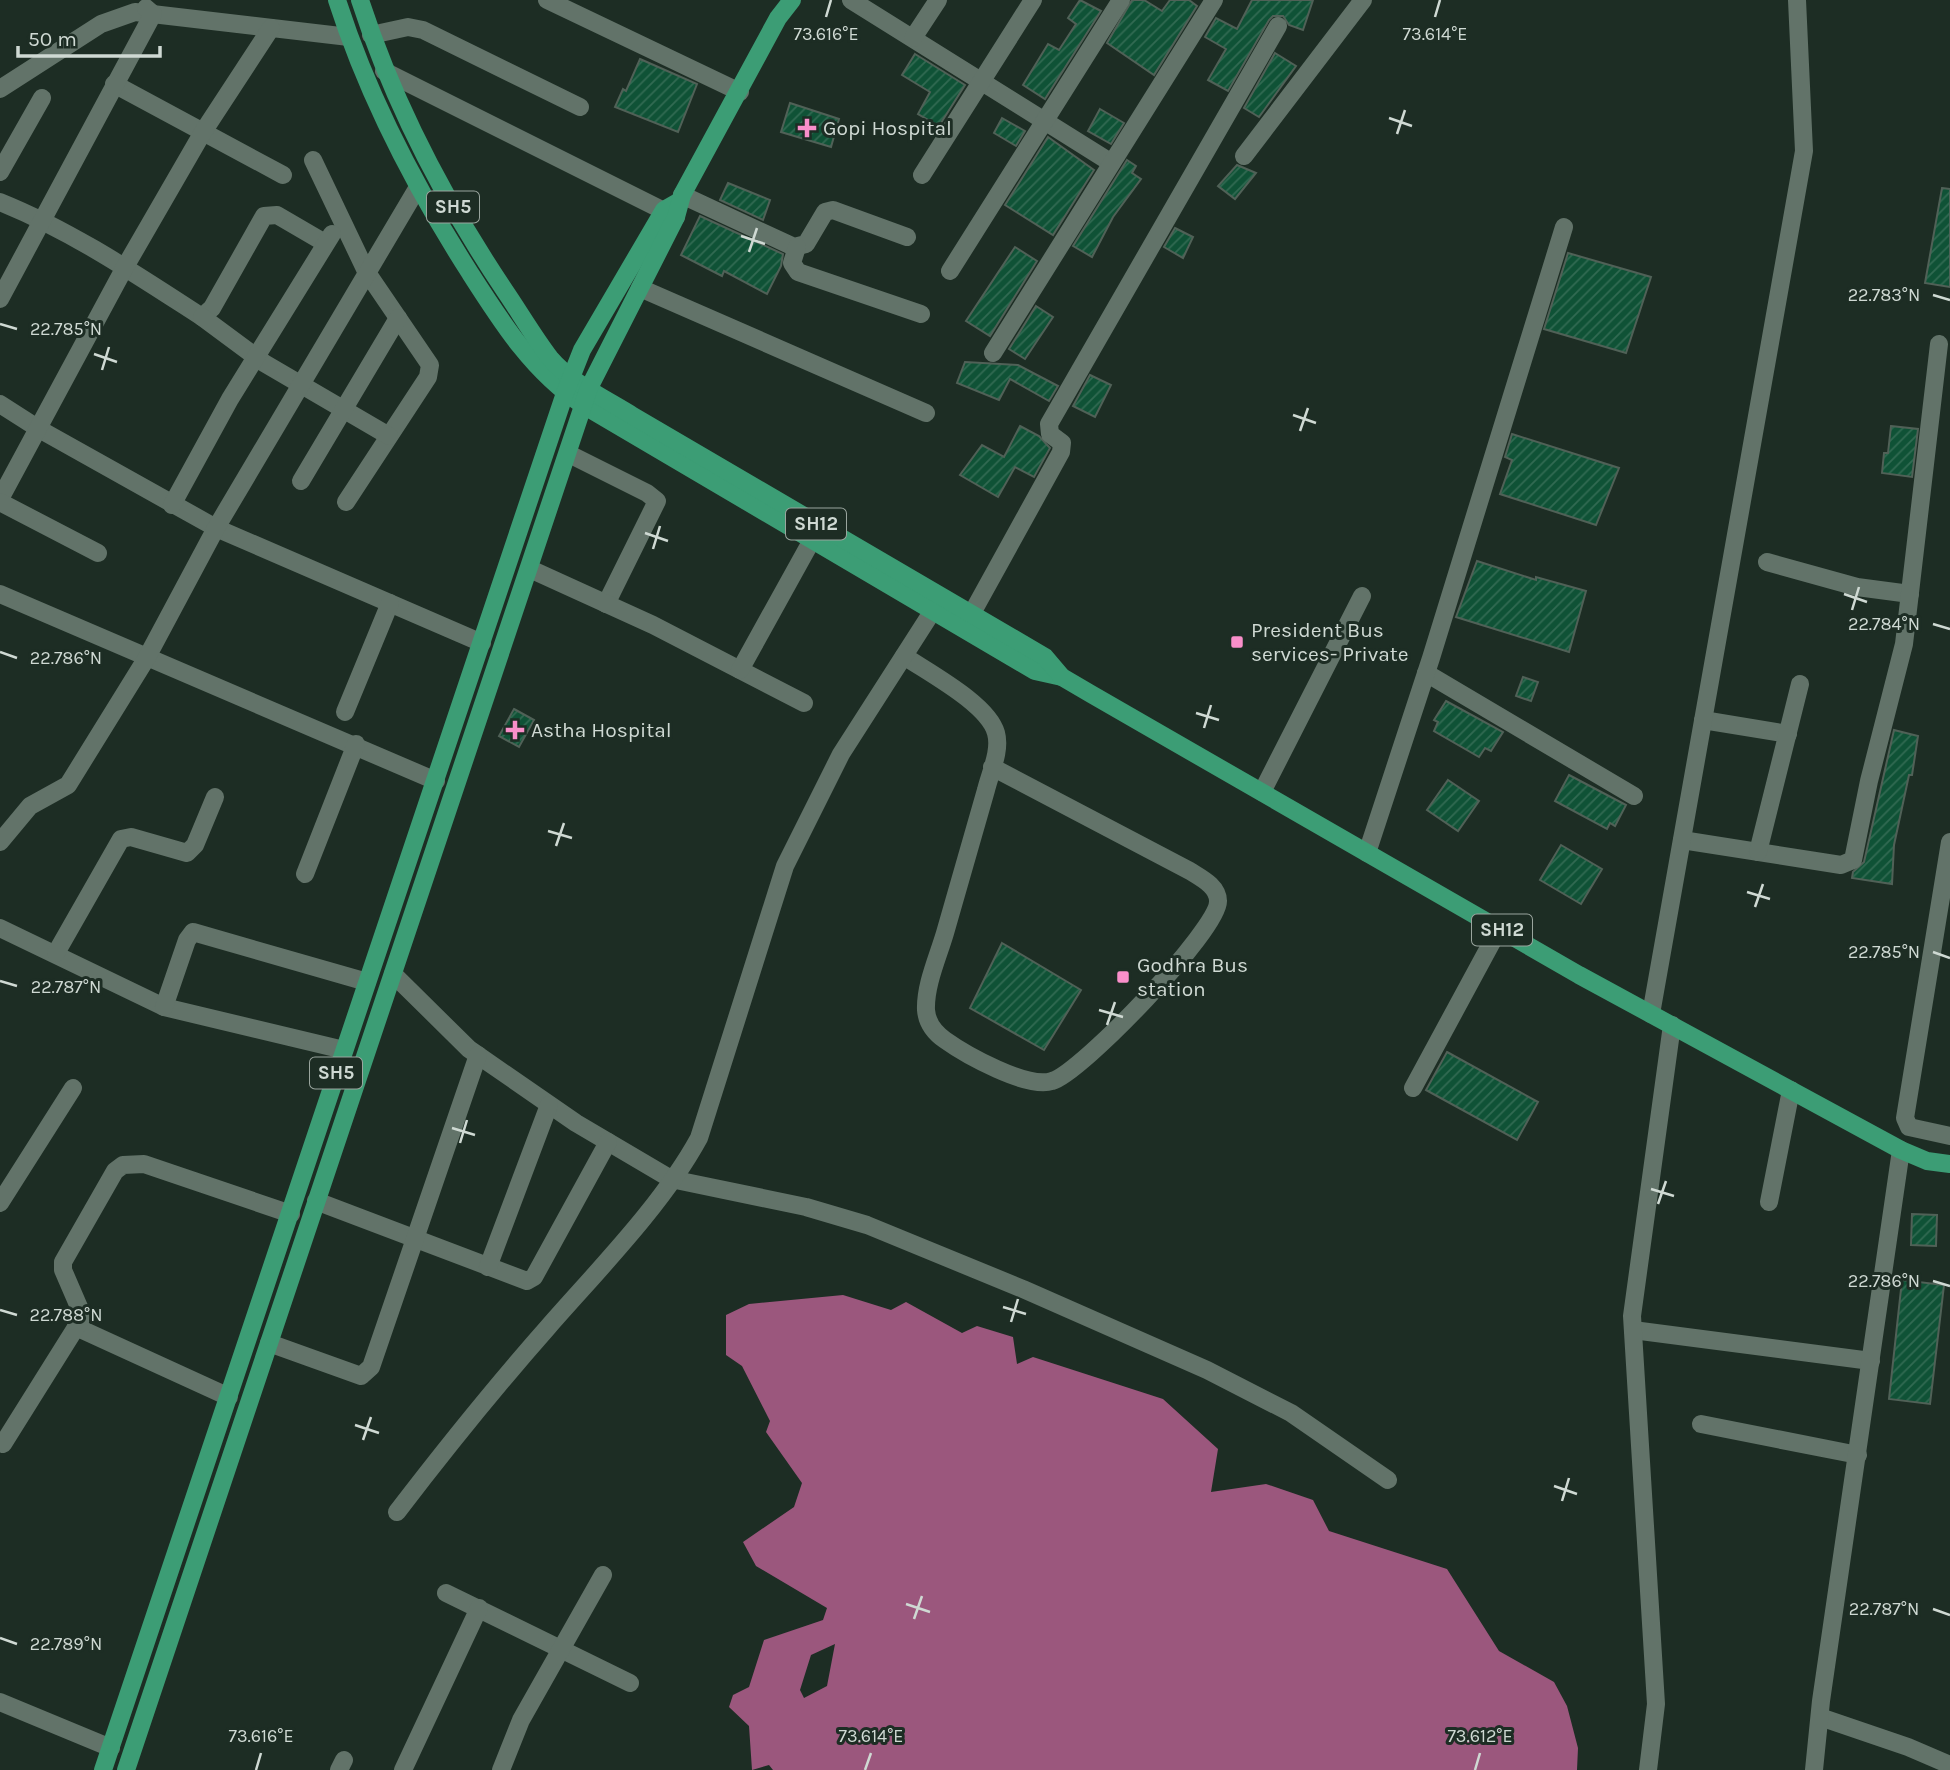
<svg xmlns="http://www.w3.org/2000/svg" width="1950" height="1770" viewBox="0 0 1950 1770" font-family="Karla,sans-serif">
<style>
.water{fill:#9b577d;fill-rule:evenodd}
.building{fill:url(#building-hatch);stroke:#506157;stroke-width:2}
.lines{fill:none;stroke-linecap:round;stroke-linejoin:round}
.minor{stroke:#627369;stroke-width:18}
.major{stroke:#3c9d75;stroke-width:18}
.ticks{fill:none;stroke:#cfd9d3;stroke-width:2.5}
.poi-dot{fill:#f98fca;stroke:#1d2d24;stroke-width:2.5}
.labels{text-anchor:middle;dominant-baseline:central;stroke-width:6;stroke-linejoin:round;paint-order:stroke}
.shield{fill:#1d2d24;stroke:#9aa59e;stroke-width:2}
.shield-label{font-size:19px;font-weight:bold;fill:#cfd9d3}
.poi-label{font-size:21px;fill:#cfd9d3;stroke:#1d2d24;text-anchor:start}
.ticks-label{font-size:18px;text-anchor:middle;fill:#cfd9d3;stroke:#1d2d24;stroke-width:6;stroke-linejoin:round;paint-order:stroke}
</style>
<defs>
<pattern id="building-hatch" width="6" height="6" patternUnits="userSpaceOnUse" patternTransform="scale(1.75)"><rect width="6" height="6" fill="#0f5236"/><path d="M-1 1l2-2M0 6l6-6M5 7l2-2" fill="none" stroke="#316a52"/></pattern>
</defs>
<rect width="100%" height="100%" fill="#1d2d24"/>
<path class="water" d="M843 1295 891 1310 906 1302 962 1333 977 1326 1013 1337 1017 1364 1033 1357 1163 1399 1218 1449 1211 1492 1266 1484 1313 1500 1329 1531 1447 1569 1499 1651 1554 1682 1567 1706 1578 1748 1577 1770H773L769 1765 752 1770 749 1726 729 1707 733 1695 749 1687 764 1640 823 1620 827 1608 756 1566 743 1542 794 1507 802 1483 766 1432 770 1421 742 1366 726 1355V1315L749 1304ZM835 1644 827 1686 804 1698 800 1690 811 1655Z"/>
<g class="building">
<polygon points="1080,0 1101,11 1045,99 1023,85 1048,44 1059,50 1076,24 1068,18"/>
<polygon points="1132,0 1144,0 1162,11 1170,0 1189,0 1197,6 1154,75 1107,43"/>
<polygon points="1252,0 1313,0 1303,30 1289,25 1283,16 1273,16 1269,20 1228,91 1208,80 1226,49 1205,37 1216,18 1237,29"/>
<polygon points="1275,53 1296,66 1259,117 1244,108"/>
<polygon points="915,54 965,85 939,126 918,114 930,92 902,75"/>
<polygon points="640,59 697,84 678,132 615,107 623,89 626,91"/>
<polygon points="790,103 839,119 831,147 781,132"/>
<polygon points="1100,109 1124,123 1111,144 1088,131"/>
<polygon points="1002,118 1025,131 1016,146 994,133"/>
<polygon points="1048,137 1094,170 1053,235 1005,205"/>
<polygon points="1127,160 1136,166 1132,173 1141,179 1113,217 1092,257 1073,246"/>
<polygon points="1237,165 1256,173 1235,199 1218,186"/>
<polygon points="728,183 770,200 763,220 720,200"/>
<polygon points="1942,188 1950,189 1950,287 1925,283"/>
<polygon points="700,216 783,254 781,266 767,294 724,271 722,276 681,255"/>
<polygon points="1175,228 1193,237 1183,258 1164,247"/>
<polygon points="1015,247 1037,261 990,336 966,321"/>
<polygon points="1568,253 1651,277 1626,353 1544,329"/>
<polygon points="1036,306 1053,317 1025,359 1009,349"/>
<polygon points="965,362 1018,365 1058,386 1049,401 1010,379 999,400 957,383"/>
<polygon points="1090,375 1111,385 1095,417 1073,406"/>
<polygon points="1020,426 1039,436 1050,448 1034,477 1015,467 998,497 960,475 982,445 1004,457"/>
<polygon points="1891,426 1918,429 1912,477 1882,473 1884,453 1888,453"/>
<polygon points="1512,434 1619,468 1596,525 1500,494 1512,460 1505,457"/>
<polygon points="1477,561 1536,580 1536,577 1586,591 1569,652 1456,617"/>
<polygon points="1523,677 1538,682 1531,701 1516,696"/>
<polygon points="1446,701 1503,732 1491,751 1485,748 1479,757 1434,731 1438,722 1434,720"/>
<polygon points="514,709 534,720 519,747 499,736"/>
<polygon points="1894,730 1918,736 1912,775 1909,775 1894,845 1892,884 1852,878 1853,872 1864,862"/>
<polygon points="1569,775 1626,805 1615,826 1610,823 1607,829 1555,801"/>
<polygon points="1448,780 1479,801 1458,831 1427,810"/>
<polygon points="1561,845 1602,869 1581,904 1540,880"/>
<polygon points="1002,943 1081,990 1044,1050 970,1008"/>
<polygon points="1447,1052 1538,1102 1517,1140 1426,1090"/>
<polygon points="1912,1214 1937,1215 1936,1246 1911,1245"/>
<polygon points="1902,1280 1944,1285 1930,1404 1889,1399"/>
</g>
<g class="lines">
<g class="minor">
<polyline points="547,0 740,92"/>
<polyline points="851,0 1110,162"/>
<polyline points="371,35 408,27 423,30 580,107"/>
<polyline points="913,38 938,0"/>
<polyline points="384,71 676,217"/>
<polyline points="114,84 283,175"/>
<polyline points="0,89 101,24 135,12 349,37"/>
<polyline points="1244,156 1363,0"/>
<polyline points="313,160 366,271 430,365 428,377 346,502"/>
<polyline points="0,172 42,98"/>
<polyline points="922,175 1033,0"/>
<polyline points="682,195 794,247 806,244 825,212 833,210 907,237"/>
<path d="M0 202C72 231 137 275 202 317L212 308 264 216 277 215 325 243"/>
<polyline points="797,247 792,263 798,272 921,314"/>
<polyline points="950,271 1121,0"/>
<polyline points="640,288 926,413"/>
<polyline points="0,299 153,14 146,8"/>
<polyline points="202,317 264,363 389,436"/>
<polyline points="993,353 1214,0"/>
<polyline points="0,404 39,429 216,528 482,643"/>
<polyline points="569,454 647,493 657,501 606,604"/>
<polyline points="301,481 398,318"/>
<polyline points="0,499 125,267 203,132 271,28"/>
<polyline points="0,502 98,553"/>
<polyline points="172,505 230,399 332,234"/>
<polyline points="1767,562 1857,587 1910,594"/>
<polyline points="530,569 653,625 804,703"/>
<polyline points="0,594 436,781"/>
<polyline points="971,615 1061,452 1062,443 1050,434 1049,424 1278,26"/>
<path d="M904 656C929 673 988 704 996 733 1001 751 990 773 986 790 972 838 959 885 945 933 938 957 925 985 926 1010 927 1023 935 1033 945 1040 966 1055 1027 1089 1052 1081 1081 1073 1219 929 1218 901 1218 886 1201 878 1190 871L992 767"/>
<polyline points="740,670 812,540"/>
<polyline points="1426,673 1634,796"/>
<polyline points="345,712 390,603"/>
<polyline points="1703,720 1788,734"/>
<polyline points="1262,792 1362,596"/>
<polyline points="1682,840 1841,865 1853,860 1869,781 1904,644 1939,344"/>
<polyline points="0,842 30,806 68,785 146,659 216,528 418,187"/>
<polyline points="1950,842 1905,1118 1909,1127 1950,1136"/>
<polyline points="1758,852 1800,684"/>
<polyline points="1367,853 1431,658 1564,227"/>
<polyline points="305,874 356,744"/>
<polyline points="0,928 164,1007 344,1050"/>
<polyline points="56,953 121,839 131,837 187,853 195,845 215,797"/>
<polyline points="393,974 469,1049 576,1123 671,1179 806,1207 867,1225 1023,1289 1207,1370 1291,1413 1388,1480"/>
<polyline points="164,1007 187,940 193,932 367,982"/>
<polyline points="1651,1014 1804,151 1797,0"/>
<polyline points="1413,1088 1499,929"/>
<polyline points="316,1201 527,1281 534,1277 608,1142"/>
<polyline points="1769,1202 1791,1090"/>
<polyline points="0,1203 73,1088"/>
<polyline points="488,1267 549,1105"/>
<polyline points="76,1327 229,1397"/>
<polyline points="1633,1330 1871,1361"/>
<polyline points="269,1343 361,1376 371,1367 478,1055"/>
<polyline points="1701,1424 1858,1455"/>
<polyline points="3,1444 80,1321 82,1314 63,1270 63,1262 115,1171 123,1165 144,1164 291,1214"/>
<path d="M397 1512C446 1448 496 1386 549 1326 599 1269 663 1204 699 1138L785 866 841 754 932 612"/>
<polyline points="446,1593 630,1683"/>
<polyline points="0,1702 111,1748"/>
<polyline points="1820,1717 1908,1747 1950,1765"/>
<polyline points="339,1770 344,1760"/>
<polyline points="403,1770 479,1608"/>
<polyline points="501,1770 521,1720 603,1575"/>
<polyline points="1648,1770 1656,1704 1632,1316 1672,1025"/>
<polyline points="1814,1770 1821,1701 1901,1150"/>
</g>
<g class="major">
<path d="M337 0C368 97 415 187 470 273 502 323 533 372 583 405L1035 671 1062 677"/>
<path d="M360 0C394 105 444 200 505 291 520 313 534 337 550 358 571 383 606 399 633 416L1045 657 1062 677 1091 694 1579 975 1901 1150 1927 1161 1950 1164"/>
<polyline points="103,1770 565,393 582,350 664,210 678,202"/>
<polyline points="126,1770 589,388 676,217 682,195 778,18 792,0"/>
</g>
</g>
<path class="ticks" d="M826 17 831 0M1435 17 1440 0M1389 118 1412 126M1397 134 1405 110M741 236 765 244M749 252 757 228M1933 295 1950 300M0 324 17 329M94 354 117 362M102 370 109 347M1293 415 1316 423M1300 431 1308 408M645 533 668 541M653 549 660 526M1844 594 1867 602M1852 610 1859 587M1933 624 1950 629M0 652 17 658M1196 713 1219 720M1204 728 1211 705M548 831 572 838M556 846 564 823M1747 892 1770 899M1755 907 1763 884M1933 952 1950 958M0 981 17 986M1099 1010 1123 1017M1107 1025 1115 1002M452 1128 475 1135M460 1143 467 1120M1651 1189 1674 1196M1658 1204 1666 1181M1933 1281 1950 1286M1003 1307 1026 1314M0 1310 17 1315M1011 1322 1018 1299M355 1425 379 1433M363 1440 371 1417M1554 1486 1577 1494M1562 1501 1569 1478M906 1604 930 1612M1933 1609 1950 1615M914 1619 922 1596M0 1638 17 1644M256 1770 261 1753M865 1770 871 1753M1475 1770 1480 1753"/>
<g class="poi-dot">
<path d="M803.5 117.5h7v7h7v7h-7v7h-7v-7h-7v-7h7z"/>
<rect x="1230" y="635" width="14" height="14" rx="3.5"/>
<path d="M511.5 719.5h7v7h7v7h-7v7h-7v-7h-7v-7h7z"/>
<rect x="1116" y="970" width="14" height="14" rx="3.5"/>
</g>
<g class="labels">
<g class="shield">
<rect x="427" y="191.5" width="52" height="31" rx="5"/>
<rect x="786" y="508.5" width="60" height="31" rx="5"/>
<rect x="1472" y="914.5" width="60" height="31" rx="5"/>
<rect x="310" y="1057.5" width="52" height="31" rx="5"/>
</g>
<g class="shield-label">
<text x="453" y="207">SH5</text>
<text x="816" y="524">SH12</text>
<text x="1502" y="930">SH12</text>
<text x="336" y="1073">SH5</text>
</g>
<g class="poi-label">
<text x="823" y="128">Gopi Hospital</text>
<text x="1251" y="630">President Bus<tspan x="1251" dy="24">services- Private</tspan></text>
<text x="531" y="730">Astha Hospital</text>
<text x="1137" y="965">Godhra Bus<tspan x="1137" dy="24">station</tspan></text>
</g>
</g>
<g class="ticks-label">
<text x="826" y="40">73.616°E</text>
<text x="1435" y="40">73.614°E</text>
<text x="1884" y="301">22.783°N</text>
<text x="66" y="335">22.785°N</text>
<text x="1884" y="630">22.784°N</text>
<text x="66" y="664">22.786°N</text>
<text x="1884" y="958">22.785°N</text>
<text x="66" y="993">22.787°N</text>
<text x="1884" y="1287">22.786°N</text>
<text x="66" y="1321">22.788°N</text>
<text x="1884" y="1615">22.787°N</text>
<text x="66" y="1650">22.789°N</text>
<text x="871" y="1742">73.614°E</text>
<text x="261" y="1742">73.616°E</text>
<text x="1480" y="1742">73.612°E</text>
</g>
<path d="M18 46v10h142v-10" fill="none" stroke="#cfd9d3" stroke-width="3.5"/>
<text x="28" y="46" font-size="21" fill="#cfd9d3" stroke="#1d2d24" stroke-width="5" paint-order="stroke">50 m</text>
</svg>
